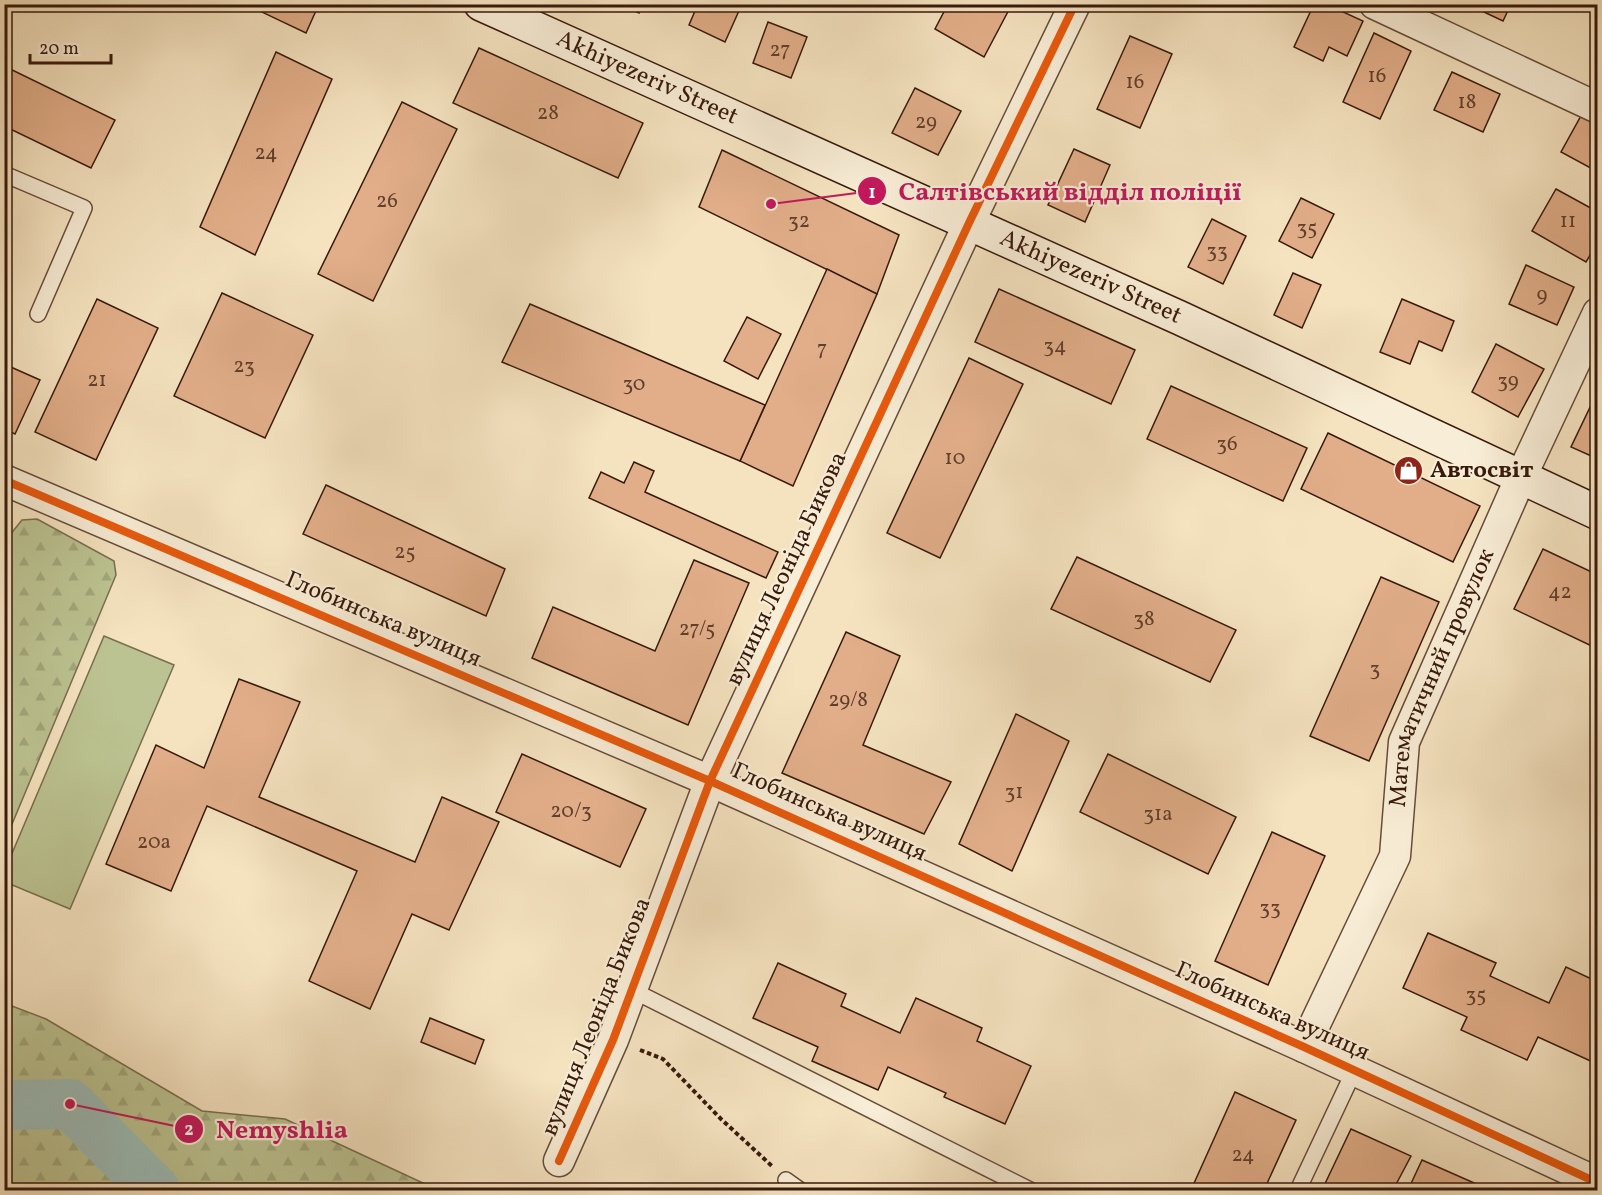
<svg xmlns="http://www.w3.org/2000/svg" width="1602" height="1195" viewBox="0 0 1602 1195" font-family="Vollkorn,serif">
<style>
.forest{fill:url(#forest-firs);stroke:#7a6e4f;stroke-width:1.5}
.pitch{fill:#bcc392;stroke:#7a6e4f;stroke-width:1.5}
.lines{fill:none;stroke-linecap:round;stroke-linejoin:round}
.river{stroke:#9dbdb8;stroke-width:50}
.building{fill:#e1ae89;stroke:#381a0c;stroke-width:1.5}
.service-casing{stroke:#674c39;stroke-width:18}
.minor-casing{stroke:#674c39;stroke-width:33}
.secondary-casing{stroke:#381a0c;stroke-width:36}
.path{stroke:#381a0c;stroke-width:4;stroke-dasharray:4.5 3;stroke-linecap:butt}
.service{stroke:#f8edd6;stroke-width:15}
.minor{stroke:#f8edd6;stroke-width:30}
.secondary{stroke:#f8edd6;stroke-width:33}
.cycleway-casing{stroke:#f8edd6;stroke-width:11}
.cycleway{stroke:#e8590c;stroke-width:8}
.labels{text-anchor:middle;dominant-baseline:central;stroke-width:4.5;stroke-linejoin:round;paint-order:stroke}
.number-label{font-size:21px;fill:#623f2b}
.street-label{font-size:24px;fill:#381a0c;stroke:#f8edd6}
.poi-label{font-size:24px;font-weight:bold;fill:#381a0c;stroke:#f8edd6;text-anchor:start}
.leader{fill:none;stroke:#c2185b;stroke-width:2}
.callout-dot{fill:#c2185b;stroke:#f8edd6;stroke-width:2}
.mark-label{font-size:18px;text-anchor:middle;font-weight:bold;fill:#fff}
.callout-label{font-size:26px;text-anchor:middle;font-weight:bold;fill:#c2185b;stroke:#f8edd6;stroke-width:4.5;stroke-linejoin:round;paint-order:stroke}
</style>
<defs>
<pattern id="forest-firs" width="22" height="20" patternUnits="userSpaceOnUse" patternTransform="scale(1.5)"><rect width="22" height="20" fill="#bcc392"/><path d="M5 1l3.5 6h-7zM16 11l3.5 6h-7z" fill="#a2a77d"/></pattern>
</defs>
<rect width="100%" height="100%" fill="#f5e3c0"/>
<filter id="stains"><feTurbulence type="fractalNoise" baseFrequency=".00333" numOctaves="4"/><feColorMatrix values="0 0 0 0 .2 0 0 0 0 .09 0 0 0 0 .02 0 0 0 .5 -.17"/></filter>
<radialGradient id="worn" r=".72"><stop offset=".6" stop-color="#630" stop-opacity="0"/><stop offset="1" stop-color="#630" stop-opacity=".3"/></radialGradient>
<g class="forest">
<polygon points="37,519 114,561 116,575 5,841 5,541 22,520"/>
<polygon points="4,1003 46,1019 202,1111 285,1119 438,1190 5,1190"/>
</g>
<polygon class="pitch" points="104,636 174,665 70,909 5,882 5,870"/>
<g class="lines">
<polyline class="river" points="4,1105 70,1104 155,1190"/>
</g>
<g class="building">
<polygon points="245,4 319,4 306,33"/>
<polygon points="620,4 643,4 639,13"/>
<polygon points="698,4 742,4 725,42 689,25"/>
<polygon points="948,4 1012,4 984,57 935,29"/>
<polygon points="1314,4 1326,4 1363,21 1347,56 1329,47 1323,61 1294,47"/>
<polygon points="1467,4 1511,4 1503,21"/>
<polygon points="768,22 807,37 791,78 753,63"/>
<polygon points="1374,33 1411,51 1380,119 1343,102"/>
<polygon points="1130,36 1172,54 1140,128 1097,109"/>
<polygon points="479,48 643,123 618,178 453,103"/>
<polygon points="276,52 332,79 255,255 200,227"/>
<polygon points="4,66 115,120 91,168 4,126"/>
<polygon points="1452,72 1500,94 1483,132 1434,110"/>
<polygon points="915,88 961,111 938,155 892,133"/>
<polygon points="402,102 457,129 373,301 318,274"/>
<polygon points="1582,114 1598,122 1598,172 1561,152"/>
<polygon points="1074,149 1110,165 1085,222 1048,205"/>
<polygon points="722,150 899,235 877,294 699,207"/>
<polygon points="1556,189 1598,212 1598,242 1586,262 1532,231"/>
<polygon points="1301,198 1334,214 1312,258 1279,241"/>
<polygon points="1212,219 1246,236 1223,284 1188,267"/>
<polygon points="1526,265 1574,287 1557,325 1509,304"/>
<polygon points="827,269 877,294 793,486 740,461"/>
<polygon points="1293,273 1321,285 1302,328 1274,315"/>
<polygon points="999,289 1135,350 1111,404 975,342"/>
<polygon points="222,293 313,335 265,438 174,396"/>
<polygon points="97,299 158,328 96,460 35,432"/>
<polygon points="1402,299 1454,321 1442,351 1419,341 1410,364 1380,352"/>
<polygon points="530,304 765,405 740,461 502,362"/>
<polygon points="747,317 781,334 758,379 724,361"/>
<polygon points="1496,344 1544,369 1518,417 1472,392"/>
<polygon points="969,358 1023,384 940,558 887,533"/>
<polygon points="4,364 40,380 15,434 4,429"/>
<polygon points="1171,386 1307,448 1283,501 1147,439"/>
<polygon points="1594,399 1598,400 1598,459 1571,447"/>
<polygon points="1328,433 1480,506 1453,562 1301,489"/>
<polygon points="634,462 654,471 645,492 778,552 766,578 589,498 601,472 624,483"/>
<polygon points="326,485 505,569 486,616 303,534"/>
<polygon points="1543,549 1598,575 1598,649 1514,609"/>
<polygon points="1077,557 1236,630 1210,682 1051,609"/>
<polygon points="694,560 749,583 688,725 532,658 553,607 655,651"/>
<polygon points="1381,577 1439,602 1369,761 1310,736"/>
<polygon points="846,632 900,656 863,745 951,782 924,834 782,773"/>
<polygon points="239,679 300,702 259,797 415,862 442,797 499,822 449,930 412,914 370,1009 309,981 357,871 207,806 171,891 106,864 156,745 204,768"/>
<polygon points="1016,714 1069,741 1012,871 959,844"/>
<polygon points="522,754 646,809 620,867 496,812"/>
<polygon points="1108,754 1236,817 1208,874 1080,812"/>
<polygon points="1272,832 1325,856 1268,985 1215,961"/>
<polygon points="1428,933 1496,963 1490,976 1549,1003 1566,967 1598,982 1598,1068 1594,1067 1595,1063 1538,1037 1527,1060 1461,1030 1467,1017 1403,988"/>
<polygon points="778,963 846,994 841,1006 900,1033 916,998 982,1028 977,1041 1031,1066 1005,1124 944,1097 946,1093 888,1067 878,1090 812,1061 818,1047 753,1018"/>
<polygon points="430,1018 484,1040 475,1064 421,1042"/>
<polygon points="1235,1092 1296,1120 1264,1190 1191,1190"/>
<polygon points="1351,1129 1411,1156 1393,1190 1322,1190"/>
<polygon points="1422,1160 1490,1190 1408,1190"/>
</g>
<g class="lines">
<defs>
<g id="service">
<polyline points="4,174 84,208 38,314"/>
<polyline points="632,990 1030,1190"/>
<polyline points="786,1180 800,1190"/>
<polyline points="1298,1190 1354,1071"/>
</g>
<g id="minor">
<polyline points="1375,4 1598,108"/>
<polyline points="4,480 710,781 1304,1047 1598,1183"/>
<path id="s1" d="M1304 1047 1395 856 1404 742 1520 479 1598 313"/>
<polyline points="559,1161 613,1040 710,781 969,223 1075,4"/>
</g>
<g id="secondary">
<path id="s2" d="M481 4 1180 318 1598 513"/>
</g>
</defs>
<use href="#service" class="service-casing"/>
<use href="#minor" class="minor-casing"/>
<use href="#secondary" class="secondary-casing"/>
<polyline class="path" points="640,1050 663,1059 721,1119 773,1167"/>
<use href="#service" class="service"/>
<use href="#minor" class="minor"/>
<use href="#secondary" class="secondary"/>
<defs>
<g id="cycleway">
<polyline points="4,480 710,781 1304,1047 1598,1183"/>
<polyline points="559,1161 613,1040 710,781 969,223 1075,4"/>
</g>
</defs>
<use href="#cycleway" class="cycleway-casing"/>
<use href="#cycleway" class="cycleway"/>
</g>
<defs>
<symbol id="shop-disc" viewBox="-11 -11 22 22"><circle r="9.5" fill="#8f2418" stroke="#f8edd6"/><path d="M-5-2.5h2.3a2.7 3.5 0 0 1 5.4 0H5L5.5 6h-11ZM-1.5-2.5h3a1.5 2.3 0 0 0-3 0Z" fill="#fff"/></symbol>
</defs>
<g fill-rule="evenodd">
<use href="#shop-disc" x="1392" y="454" width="33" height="33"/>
</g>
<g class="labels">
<g class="number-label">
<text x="780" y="50">27</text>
<text x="1377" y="76">16</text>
<text x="1135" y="82">16</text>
<text x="1467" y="102">18</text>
<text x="548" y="113">28</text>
<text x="926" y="122">29</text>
<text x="266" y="153">24</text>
<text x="387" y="201">26</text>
<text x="799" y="221">32</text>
<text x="1568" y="221">11</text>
<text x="1307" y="228">35</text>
<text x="1217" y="251">33</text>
<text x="1542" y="295">9</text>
<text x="1055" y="346">34</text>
<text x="822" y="349">7</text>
<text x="244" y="366">23</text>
<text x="97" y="380">21</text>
<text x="1508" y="381">39</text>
<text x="634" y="384">30</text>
<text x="1227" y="444">36</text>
<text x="955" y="458">10</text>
<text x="405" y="552">25</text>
<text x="1560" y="592">42</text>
<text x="1144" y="619">38</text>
<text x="697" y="629">27/5</text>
<text x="1375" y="669">3</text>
<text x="848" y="700">29/8</text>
<text x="1014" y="792">31</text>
<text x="571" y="811">20/3</text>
<text x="1158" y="814">31а</text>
<text x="154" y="842">20а</text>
<text x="1270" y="908">33</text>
<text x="1476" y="995">35</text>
<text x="1243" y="1155">24</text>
</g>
<g class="street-label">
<text stroke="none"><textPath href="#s2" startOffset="182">Akhiyezeriv Street</textPath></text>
<text stroke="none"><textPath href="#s2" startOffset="668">Akhiyezeriv Street</textPath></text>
<text transform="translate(787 569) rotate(-65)">вулиця Леоніда Бикова</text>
<text transform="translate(383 620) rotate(23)">Глобинська вулиця</text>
<text stroke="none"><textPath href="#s1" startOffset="398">Математичний провулок</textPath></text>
<text transform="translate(829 813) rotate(24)">Глобинська вулиця</text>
<text transform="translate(1272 1012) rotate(24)">Глобинська вулиця</text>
<text transform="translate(597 1017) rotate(-68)">вулиця Леоніда Бикова</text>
</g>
<g class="poi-label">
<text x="1430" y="471">Автосвіт</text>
</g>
</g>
<path class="leader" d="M771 204L872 191M70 1104L189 1129"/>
<g class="callout-dot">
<circle cx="771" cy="204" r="6"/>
<circle cx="70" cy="1104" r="6"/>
<circle cx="872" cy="191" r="15"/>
<circle cx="189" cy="1129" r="15"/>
</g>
<g class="mark-label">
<text x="872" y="198">1</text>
<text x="189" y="1135">2</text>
</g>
<g class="callout-label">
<text x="1070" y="200">Салтівський відділ поліції</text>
<text x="282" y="1138">Nemyshlia</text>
</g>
<rect width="1602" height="1195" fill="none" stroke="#f5e3c0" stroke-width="24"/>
<rect x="6" y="6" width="1590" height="1183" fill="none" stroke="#381a0c" stroke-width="3"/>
<rect x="12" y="12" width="1578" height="1171" fill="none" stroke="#381a0c" stroke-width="1.5"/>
<path d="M30 54v9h81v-9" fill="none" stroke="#381a0c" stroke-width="3"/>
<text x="39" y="54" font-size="18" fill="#381a0c" stroke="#f8edd6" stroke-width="4.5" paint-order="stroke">20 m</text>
<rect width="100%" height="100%" filter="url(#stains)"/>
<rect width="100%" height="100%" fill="url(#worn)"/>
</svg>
